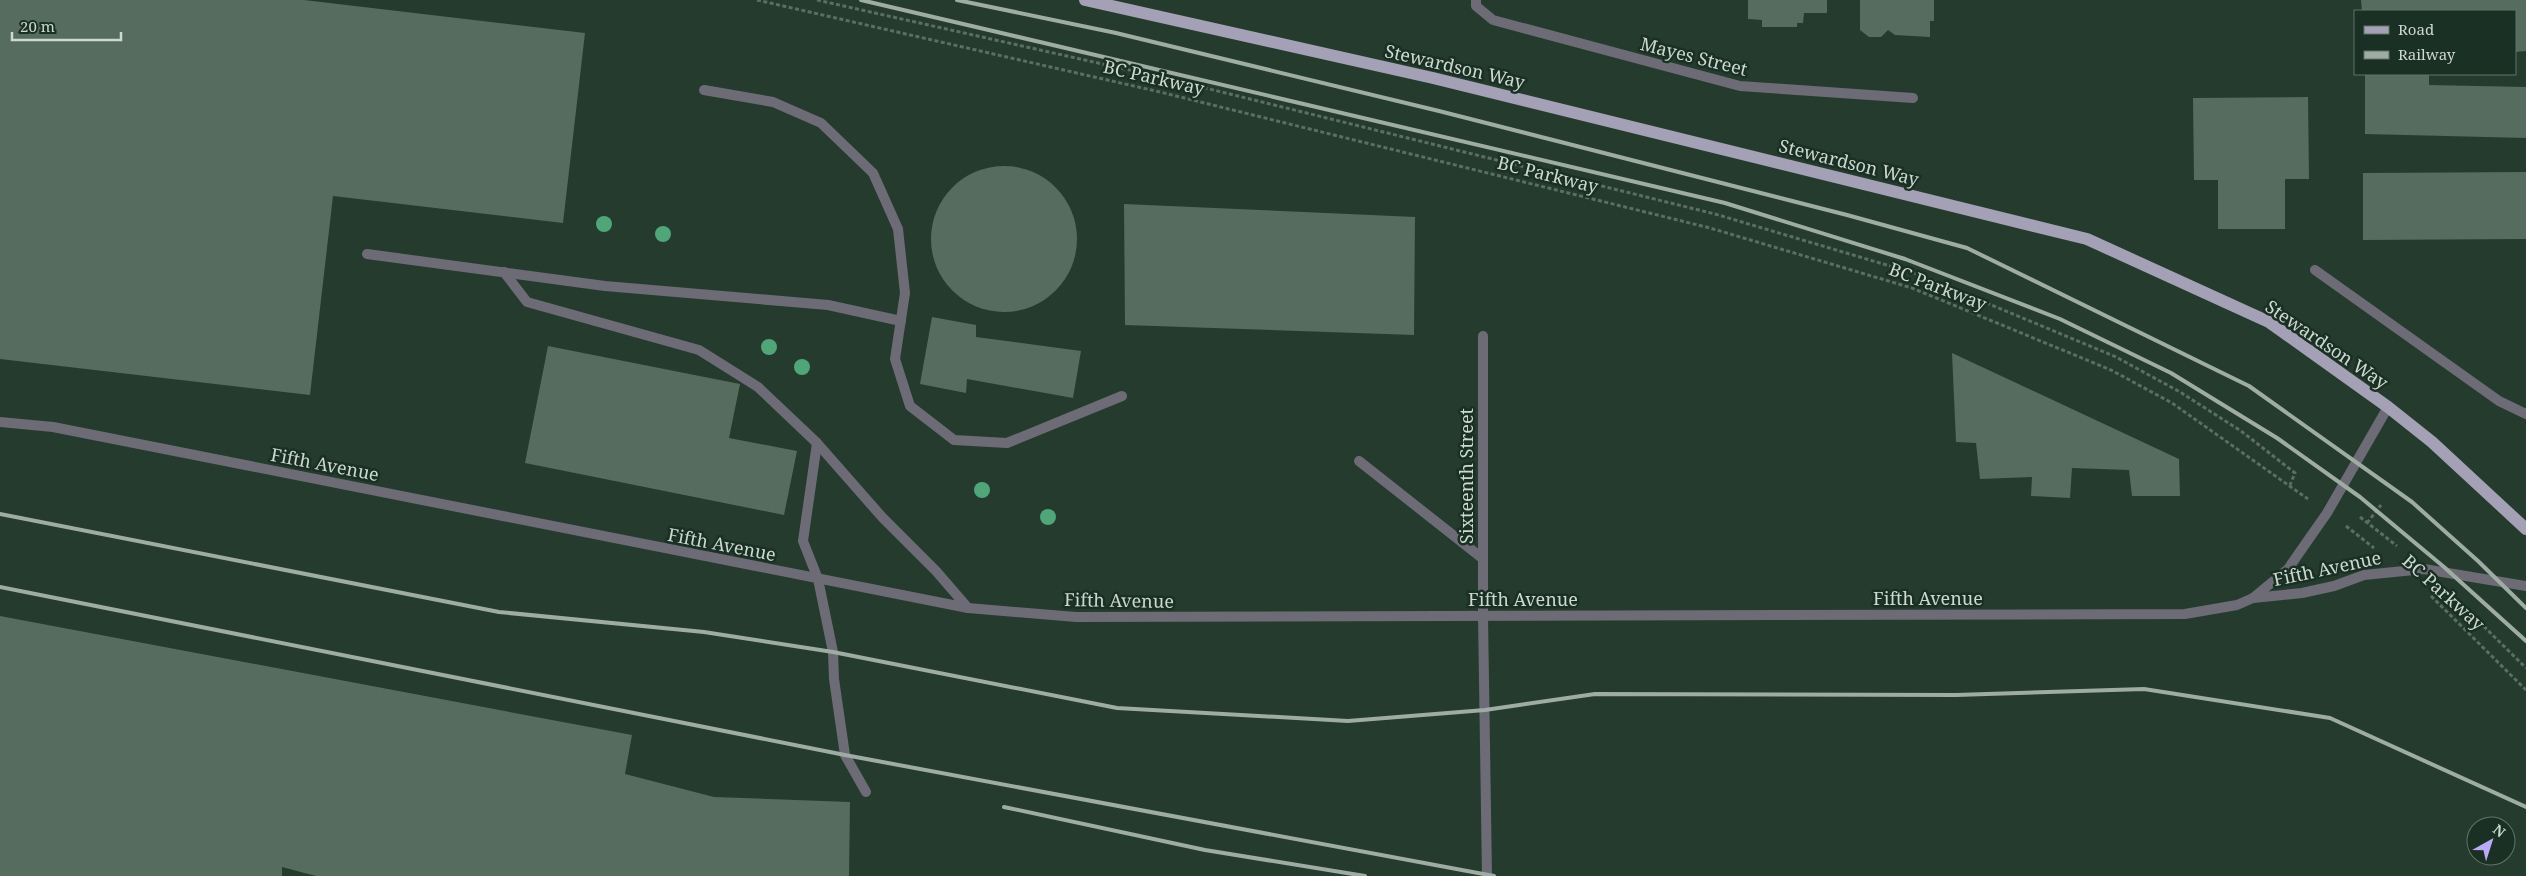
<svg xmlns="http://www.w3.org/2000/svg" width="2526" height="876" viewBox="0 0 2526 876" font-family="'Noto Serif',serif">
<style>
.building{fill:#556c5e}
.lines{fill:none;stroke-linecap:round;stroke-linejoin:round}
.path{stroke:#5b6e63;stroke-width:3;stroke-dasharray:4 2.5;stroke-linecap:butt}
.service{stroke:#6d6b76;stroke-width:10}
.minor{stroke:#6d6b76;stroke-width:10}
.primary{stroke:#a4a0b5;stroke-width:12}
.rail{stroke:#9eaca3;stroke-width:4}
.tree{fill:#50a679}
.labels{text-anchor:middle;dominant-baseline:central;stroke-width:5;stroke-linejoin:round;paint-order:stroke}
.street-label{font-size:18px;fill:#ccd8d0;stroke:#1b3024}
</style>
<rect width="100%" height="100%" fill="#253b2e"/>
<g class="building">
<polygon points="0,0 304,0 585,33 563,223 333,196 310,395 0,359"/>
<polygon points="1748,0 1827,0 1827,13 1804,13 1803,23 1797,23 1797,27 1762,27 1762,20 1748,19"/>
<polygon points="1860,0 1934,0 1934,21 1930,21 1930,37 1895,35 1888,30 1881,37 1869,37 1860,30"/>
<polygon points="2361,0 2526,0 2526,51 2515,52 2515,11 2362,11"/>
<polygon points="2365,74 2429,74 2429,85 2526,87 2526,138 2365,134"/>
<polygon points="2308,97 2309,179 2285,179 2285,229 2218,229 2218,180 2194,180 2193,98"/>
<circle cx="1004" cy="239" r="73"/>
<polygon points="2526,172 2526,239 2363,240 2363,173"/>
<polygon points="1124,204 1415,217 1414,335 1125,325"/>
<polygon points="932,317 976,325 976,337 1081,351 1073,398 967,379 966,393 920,384"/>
<polygon points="548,346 740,384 729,438 797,451 784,515 525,463"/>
<polygon points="1952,353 2179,459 2180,496 2132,496 2129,470 2072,468 2070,498 2031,496 2032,477 1980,479 1976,443 1956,442"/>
<polygon points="0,616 632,735 625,774 714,797 850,802 849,876 316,876 282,867 282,876 0,876"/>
</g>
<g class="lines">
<g class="path">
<polyline points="757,0 1160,92 1710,228 1912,288 2111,370 2172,403 2308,499"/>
<polyline points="817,0 1165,78 1715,214 1917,274 2116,357 2180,392 2241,431 2295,473 2290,485"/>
<polyline points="2360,517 2397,546"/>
<polyline points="2367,523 2381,505"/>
<polyline points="2346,526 2374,548"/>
<polyline points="2431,596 2526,690"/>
<polyline points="2456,599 2526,668"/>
</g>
<g class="service">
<polyline points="704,90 773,102 821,123 873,173 898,229 905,293 895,359 910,406 954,440 1007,443 1122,396"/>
<polyline points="367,254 605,286 828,305 901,321"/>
<polyline points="2315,270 2499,401 2526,414"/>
<polyline points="504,272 527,302 699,350 758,387 817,443 882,517 936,571 968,608"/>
<polyline points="817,443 803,541 818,579 833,652 834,679 845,755 866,792"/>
<polyline points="1359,461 1482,558"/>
<polyline points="1483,616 1487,876"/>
</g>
<g class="minor">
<polyline points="1476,0 1476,6 1493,20 1740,86 1913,98"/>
<polyline points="1483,336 1483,616"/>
<polyline points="0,422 53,427 968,608 1076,617 2185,614 2237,605 2253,598 2288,569 2327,513 2388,407"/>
<polyline points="2253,598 2302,593 2334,586 2364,575 2424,569 2526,586"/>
</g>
<polyline class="primary" points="1085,0 1433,78 2087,239 2269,322 2388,407 2432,442 2526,529"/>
<g class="rail">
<polyline points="861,0 1725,203 1905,259 2060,319 2171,373 2277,438 2360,497 2444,567 2526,641"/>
<polyline points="957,0 1116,33 1439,111 1847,215 1967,248 2249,386 2412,502 2478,561 2526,608"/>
<polyline points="0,514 499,612 704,632 833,652 1117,708 1348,721 1485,710 1595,694 1956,695 2144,689 2330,718 2526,807"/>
<polyline points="0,587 845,755 1494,876"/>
<polyline points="1004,807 1205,850 1365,876"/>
</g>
</g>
<g class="tree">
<circle cx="604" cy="224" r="8"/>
<circle cx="663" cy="234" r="8"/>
<circle cx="769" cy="347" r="8"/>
<circle cx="802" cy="367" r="8"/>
<circle cx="982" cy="490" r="8"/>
<circle cx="1048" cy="517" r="8"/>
</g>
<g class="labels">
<g class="street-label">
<text transform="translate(1694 56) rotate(14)">Mayes Street</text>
<text transform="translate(1455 66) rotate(13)">Stewardson Way</text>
<text transform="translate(1154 77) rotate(13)">BC Parkway</text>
<text transform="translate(1849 162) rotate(14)">Stewardson Way</text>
<text transform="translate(1548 174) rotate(14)">BC Parkway</text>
<text transform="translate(1938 286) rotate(21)">BC Parkway</text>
<text transform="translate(2327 344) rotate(34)">Stewardson Way</text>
<text transform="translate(325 464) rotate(11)">Fifth Avenue</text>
<text transform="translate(1466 476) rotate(-90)">Sixteenth Street</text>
<text transform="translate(722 544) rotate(11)">Fifth Avenue</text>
<text transform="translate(2327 568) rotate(-12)">Fifth Avenue</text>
<text transform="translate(2444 592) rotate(42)">BC Parkway</text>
<text x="1928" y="598">Fifth Avenue</text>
<text x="1523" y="599">Fifth Avenue</text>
<text transform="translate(1119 600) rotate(1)">Fifth Avenue</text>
</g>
</g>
<rect x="2354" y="10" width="162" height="65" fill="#1b3024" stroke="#627369"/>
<rect x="2364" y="26" width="25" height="8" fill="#a4a0b5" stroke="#627369"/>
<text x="2398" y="35" font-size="15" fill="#ccd8d0">Road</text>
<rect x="2364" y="51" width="25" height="8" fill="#9eaca3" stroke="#627369"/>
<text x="2398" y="60" font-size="15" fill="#ccd8d0">Railway</text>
<g transform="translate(2491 841) rotate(39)"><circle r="24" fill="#1b3024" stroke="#627369"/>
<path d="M0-4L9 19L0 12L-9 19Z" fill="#baaaf7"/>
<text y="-8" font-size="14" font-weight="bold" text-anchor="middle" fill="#ccd8d0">N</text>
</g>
<path d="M12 32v8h109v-8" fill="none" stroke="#ccd8d0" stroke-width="2.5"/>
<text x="20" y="32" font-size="15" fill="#ccd8d0" stroke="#1b3024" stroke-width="4" paint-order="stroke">20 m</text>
</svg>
